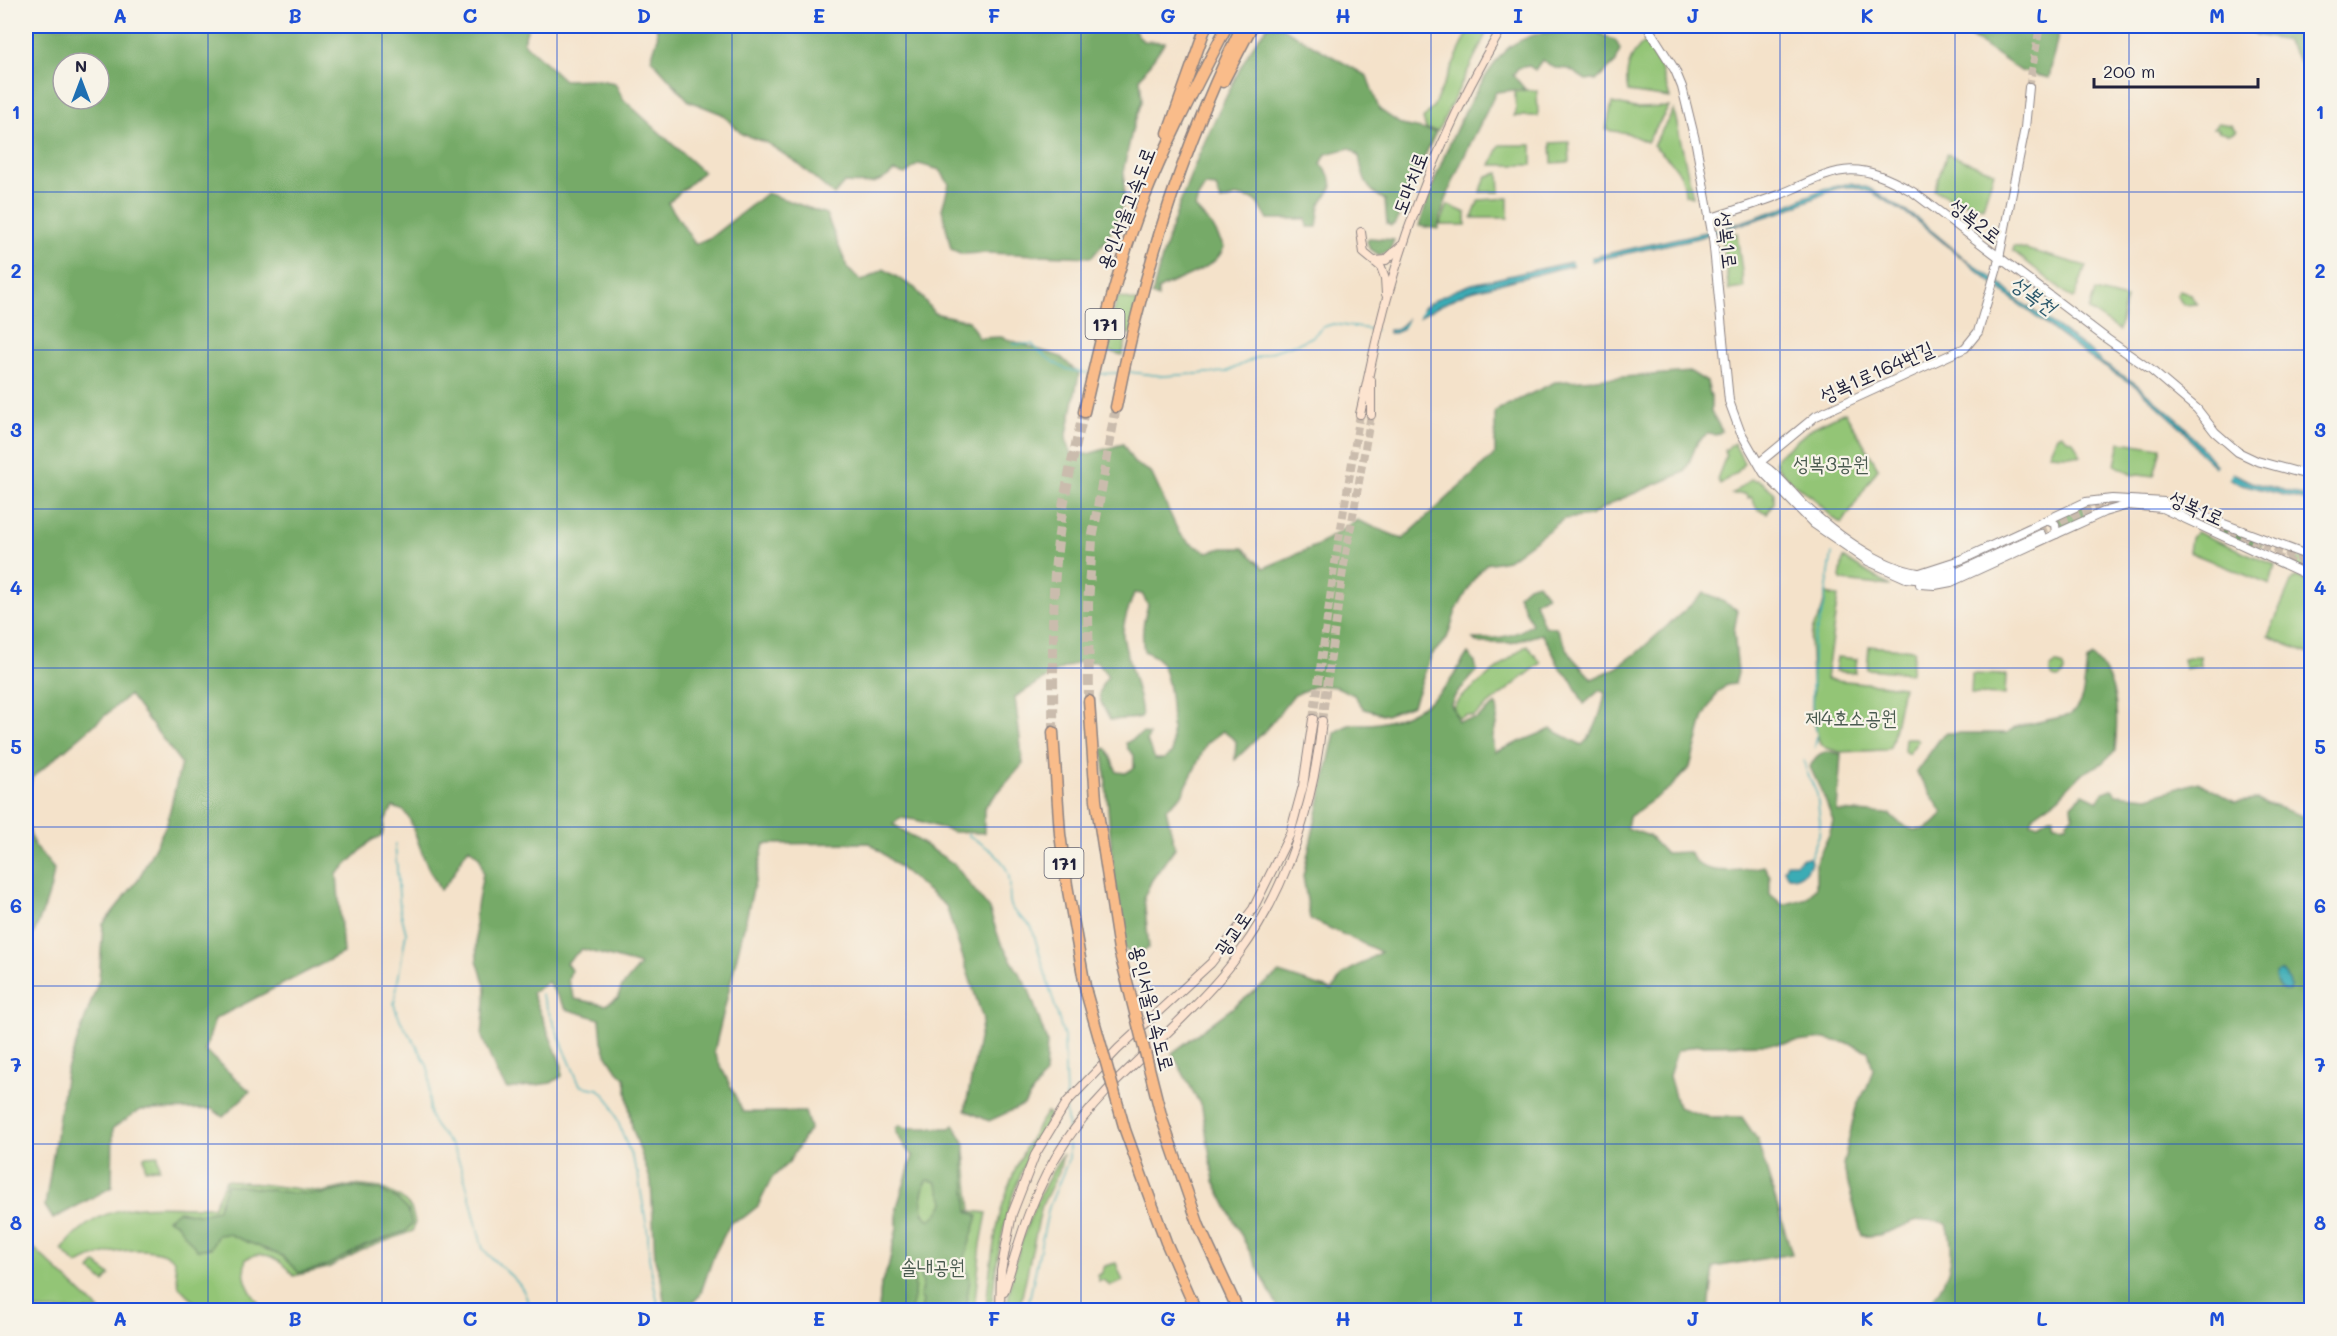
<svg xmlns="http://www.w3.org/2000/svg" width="2337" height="1336" viewBox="0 0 2337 1336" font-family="Mali,'Poor Story',sans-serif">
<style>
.green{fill:#93c576;stroke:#5a7458;stroke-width:1.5}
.forest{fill:#76aa67;stroke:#4c6651;stroke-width:1.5;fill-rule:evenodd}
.water{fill:#3bacb5;stroke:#2e6778;stroke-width:1.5}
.pier{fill:#f4e2ca}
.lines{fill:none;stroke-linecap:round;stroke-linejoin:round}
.stream{stroke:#3bacb5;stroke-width:1.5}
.tertiary-tunnel{stroke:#cabcad;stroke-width:8;stroke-dasharray:8 4;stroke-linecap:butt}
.secondary-tunnel{stroke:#cabcad;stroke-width:8;stroke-dasharray:8 4;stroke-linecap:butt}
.motorway-tunnel{stroke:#cabcad;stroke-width:10;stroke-dasharray:10 5;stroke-linecap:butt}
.tertiary-casing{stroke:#8b8282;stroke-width:10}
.secondary-casing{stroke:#8b8282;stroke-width:10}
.motorway-casing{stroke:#8b8282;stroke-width:13}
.tertiary{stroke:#fff;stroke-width:8}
.secondary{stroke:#fde4d0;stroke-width:8}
.motorway{stroke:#f9bc8a;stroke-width:10}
.motorway-bridge-casing{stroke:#8b8282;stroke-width:13;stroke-linecap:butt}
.motorway-bridge{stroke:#f9bc8a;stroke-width:10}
.grid{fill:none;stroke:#1d4ed8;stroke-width:1.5;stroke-opacity:0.55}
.labels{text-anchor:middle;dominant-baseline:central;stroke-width:4.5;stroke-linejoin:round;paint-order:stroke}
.shield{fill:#f7f3e8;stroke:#62616f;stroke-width:1.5}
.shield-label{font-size:18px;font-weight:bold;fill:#22223b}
.street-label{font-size:20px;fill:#22223b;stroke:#f7f3e8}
.park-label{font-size:20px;fill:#4a5b50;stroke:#f7f3e8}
.water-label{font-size:21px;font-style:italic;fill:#2c596c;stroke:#f7f3e8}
.neatline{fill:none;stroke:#1d4ed8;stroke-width:2}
.grid-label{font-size:20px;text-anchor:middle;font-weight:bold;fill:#1d4ed8}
</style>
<rect width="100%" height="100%" fill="#f7f3e8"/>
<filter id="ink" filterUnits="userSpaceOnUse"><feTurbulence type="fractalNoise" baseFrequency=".0167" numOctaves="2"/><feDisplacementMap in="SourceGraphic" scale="12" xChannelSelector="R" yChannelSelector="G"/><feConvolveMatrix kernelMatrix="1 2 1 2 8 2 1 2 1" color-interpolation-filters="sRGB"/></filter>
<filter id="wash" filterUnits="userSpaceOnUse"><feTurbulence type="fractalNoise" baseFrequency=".008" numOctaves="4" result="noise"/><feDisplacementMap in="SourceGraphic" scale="24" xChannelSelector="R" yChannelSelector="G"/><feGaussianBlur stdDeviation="1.35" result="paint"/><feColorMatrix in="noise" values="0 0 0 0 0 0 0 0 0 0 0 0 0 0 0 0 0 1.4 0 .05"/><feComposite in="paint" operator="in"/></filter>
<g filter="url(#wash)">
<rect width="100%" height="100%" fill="#f4e2ca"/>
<g class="green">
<polygon points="1471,26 1490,26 1438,131 1426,129 1423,119 1433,107"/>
<path d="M1645 42 1661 69 1670 98 1628 92C1624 72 1629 55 1645 42Z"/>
<polygon points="1526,90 1537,91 1538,116 1514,116 1516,111 1515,92"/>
<polygon points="1612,103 1635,108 1669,107 1647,142 1627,133 1606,130"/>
<path d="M1674 110 1693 197 1685 195C1685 171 1669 160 1653 145Z"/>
<polygon points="2218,123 2231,125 2236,131 2229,134 2218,131 2219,129 2213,128"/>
<polygon points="1569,142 1570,162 1552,163 1551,143"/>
<polygon points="1500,145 1532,145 1532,165 1491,165"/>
<polygon points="1947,154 1994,172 1983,207 1950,198 1934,190"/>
<polygon points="1499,173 1500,192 1480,192 1487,176"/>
<polygon points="1508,198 1508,218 1472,218 1479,200"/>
<polygon points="1448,205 1466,213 1466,225 1440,225"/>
<polygon points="1737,233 1744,288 1729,290 1721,237"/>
<polygon points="2014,246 2086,266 2075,297 2072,298 2013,251"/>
<polygon points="2095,291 2126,299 2119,330 2089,310"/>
<polygon points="2179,291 2190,294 2197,304 2183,305 2177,295"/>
<polygon points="1117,297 1143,303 1135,335 1110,329"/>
<polygon points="1106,336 1126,341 1122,355 1102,350"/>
<path d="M1845 412 1878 468 1842 524C1830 517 1823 507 1813 498 1801 489 1786 479 1777 466 1775 462 1776 461 1777 457L1812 428Z"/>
<polygon points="2061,434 2067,439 2073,441 2081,456 2049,454 2057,436"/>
<polygon points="2120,442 2161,448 2154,476 2138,474 2133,475 2115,465"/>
<polygon points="1734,443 1744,463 1737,473 1720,484 1717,479 1726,456 1725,450"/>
<polygon points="1751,479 1760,481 1774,492 1774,503 1767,513 1757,509 1751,497 1748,498 1745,494 1732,494"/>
<polygon points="2196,532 2275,565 2270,585 2189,552 2191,538"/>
<polygon points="1843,558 1890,586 1842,581 1840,578"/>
<polygon points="2298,558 2311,561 2311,574 2295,566 2295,561"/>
<polygon points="2297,577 2311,583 2311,655 2268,636 2292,580"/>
<polygon points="1826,594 1838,596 1826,679 1903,687 1892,742 1890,747 1885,750 1840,752 1826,748 1819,741 1811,711 1813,694 1810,640 1813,628 1821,613"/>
<polygon points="1527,645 1541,663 1473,717 1467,715 1458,718 1453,707 1460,698"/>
<polygon points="1869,646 1914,650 1911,673 1867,669"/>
<polygon points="2200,656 2201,666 2185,669 2183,659"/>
<polygon points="1837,657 1857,659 1855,673 1835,671"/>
<circle cx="2057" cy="671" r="7"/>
<polygon points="1972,674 2006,675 2005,695 1971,694"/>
<polygon points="1905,738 1916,738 1919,740 1908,754 1904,751"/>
<path d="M1047 1112 1050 1115C1011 1181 998 1235 991 1310H986C992 1234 1003 1176 1047 1112Z"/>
<polygon points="965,1151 971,1211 987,1213 981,1244 974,1310 879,1310 881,1284 888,1268 897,1228 897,1207 913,1156"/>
<path d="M1063 1154 1059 1171 1042 1205 1019 1310H1007C1013 1255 1033 1201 1063 1154Z"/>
<polygon points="158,1155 159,1168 145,1169 144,1156"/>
<path d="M226 1180 323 1192 354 1185 381 1188 400 1197 411 1208 415 1222 413 1231 362 1250 328 1268 294 1276C281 1261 265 1247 246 1259 240 1280 252 1295 264 1310H203L179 1287 174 1260C158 1242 95 1251 77 1265L62 1250C102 1195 153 1208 213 1207Z"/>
<polygon points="26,1242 36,1250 99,1310 32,1310 26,1304"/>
<polygon points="96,1263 110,1275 104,1282 90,1270"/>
<polygon points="1116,1263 1123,1281 1110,1286 1103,1280 1099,1281 1097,1275 1101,1274 1105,1266"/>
</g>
<g class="forest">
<path d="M26 26H529L523 42 564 80 594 79 615 83 623 99 703 172 668 203 695 244 711 237 767 193 826 214 848 269 862 281 884 269 915 288 934 313 969 321 979 338 1001 337 1061 357 1079 374 1066 439 1072 454H1088L1123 444 1134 463 1151 472 1179 533 1190 543 1207 552 1223 548H1243L1264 568 1318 545 1357 520 1403 539 1495 454V411L1555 382 1691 372 1707 382 1711 397V411L1722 431 1716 435 1707 434 1698 441 1685 472 1614 502 1590 516 1564 519 1508 560 1486 564 1474 579 1456 611 1447 638 1431 656 1413 705 1386 715 1364 709 1354 695 1337 687 1316 685 1293 696 1265 731 1235 760 1236 741 1223 731 1207 743 1182 795 1166 809 1175 848 1152 880 1144 897 1149 948 1134 955 1124 949 1114 880 1103 748 1107 749 1117 772 1126 773 1134 768V755L1128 749 1126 743 1143 733 1149 735 1147 741 1155 759H1164L1172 753C1172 730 1174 676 1157 658 1154 656 1148 653 1144 651 1141 634 1143 622 1148 605L1142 594 1134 593C1130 606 1122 622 1123 635 1125 656 1145 705 1141 718L1110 720C1100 700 1093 695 1108 676L1097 662H1079L1059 670 1015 697 1023 764 984 808V833L953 832 916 820 900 818 893 824 954 864 989 909 1000 941 1029 990 1047 1042 1045 1074 1024 1105 989 1121 965 1110 983 1019 946 906 870 843 764 844 714 1052 743 1112H805L810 1128 789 1162 772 1178 758 1206 743 1218 731 1222 714 1255 700 1295 685 1310H665L661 1278 655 1259 651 1182 632 1127 625 1078 615 1068 606 1054 602 1041 600 1019 566 1009 548 982 532 993 562 1066V1076L551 1083 507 1089 497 1074 482 1037 486 989 477 960 475 917 483 873 480 858 469 848C458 861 454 879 440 890L425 861 410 820 404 811 393 807 385 820 382 836 372 840 337 874 343 953 215 1019 205 1051 250 1091 223 1117 212 1109 140 1110 113 1128 112 1187 53 1219 45 1206 66 1072 99 980 103 924 138 880 167 823 181 763 129 695 32 778 26 802ZM63 63H99V99H63ZM582 949 640 965 621 988 618 998 605 1005 575 999 568 980 571 970 566 963Z"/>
<path d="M656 26H1131L1143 41 1165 42 1140 78 1142 101 1133 127 1124 167V202L1108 238 1092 257 985 253 962 254 951 249 942 209 949 184 940 170 919 164 905 174 894 171C879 186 865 184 844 183L834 195 796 162 767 143 742 134 722 114 689 101 651 59 658 37Z"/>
<path d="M1268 26H1279L1367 76 1379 109 1402 125 1436 132 1410 187 1396 223 1391 226 1387 224 1385 200C1364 188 1363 178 1359 156L1350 148 1326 154 1321 164 1331 179 1332 187 1320 205 1317 227H1308L1306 219H1268L1255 200 1238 196 1221 201 1216 187 1205 186 1198 197 1195 208 1213 227 1224 247C1216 271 1177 277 1158 290V298L1152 295C1169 226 1194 160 1226 97 1239 71 1249 47 1268 26Z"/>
<path d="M1564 26H1584L1616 41 1620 49 1616 62 1596 81 1593 79 1586 80 1569 69 1555 68 1542 60 1535 70 1529 66 1518 68 1513 75 1525 89 1496 92C1475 137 1448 180 1438 229L1419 226C1438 167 1463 102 1503 53 1512 42 1538 31 1551 33Z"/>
<polygon points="1955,26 2060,26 2049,78 2021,71"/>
<polygon points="2243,26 2311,26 2311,78 2286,41 2257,35"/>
<polygon points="1370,238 1394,240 1389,252 1379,255 1369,248 1367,241"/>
<polygon points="2083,505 2083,514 2086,518 2062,528 2057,518"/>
<polygon points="2215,526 2258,542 2262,545 2259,547 2214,530 2212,527"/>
<path d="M1538 583 1547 595 1535 602 1544 626 1556 628 1572 657 1592 679 1616 668 1638 652 1704 593C1717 596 1725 604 1738 610L1734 631 1738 673 1735 684 1727 685 1717 693 1703 719 1690 767 1671 787 1629 817 1627 828 1649 836 1665 853 1689 852C1692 856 1695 862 1698 864 1713 875 1748 870 1764 866L1770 876V894L1783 905 1807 898 1816 887V862L1829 835 1833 821 1824 797 1810 767C1817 751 1825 750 1841 754L1837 811 1890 814C1909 834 1926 837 1943 813L1916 772 1939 740 1947 733H2007L2015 727 2070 715C2086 702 2084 680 2087 661L2093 657C2120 681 2118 719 2115 751L2101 764 2080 775 2058 798 2034 815 2031 823 2038 824 2049 817H2054V824L2067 825V821L2073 816 2072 805 2083 794 2098 801 2104 792 2112 789 2116 794 2148 797 2198 782 2235 802 2257 800 2311 819V1310H1925C1947 1281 1958 1260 1947 1224 1918 1214 1909 1226 1882 1234 1876 1236 1869 1236 1862 1236L1843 1165 1856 1107 1867 1087 1873 1069 1868 1051 1851 1044 1825 1039 1777 1044 1698 1045 1677 1051 1669 1076 1678 1107 1708 1117H1742L1757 1139 1792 1254 1714 1267 1709 1310H1279L1214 1181 1202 1108 1172 1053 1279 973 1332 990 1343 974 1381 952 1310 919 1303 876 1335 733C1355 718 1357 727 1379 723 1402 719 1428 706 1444 688 1454 678 1460 664 1468 653L1475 662 1477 671 1455 696 1451 704 1458 721 1476 719 1496 704C1503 721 1487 735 1495 752L1551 729 1582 745C1595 734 1602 710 1605 693L1600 690 1584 704 1571 680 1560 668 1549 645 1541 634 1511 643H1477L1473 639C1495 639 1515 637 1532 624L1518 595 1528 586Z"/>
<path d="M26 820 34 845 54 869C51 898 38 924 26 950Z"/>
<path d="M900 1125 905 1128H950L954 1125 965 1144 964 1164 968 1211 978 1216 964 1260 970 1279 965 1310H921L923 1301 920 1296 923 1282 921 1280V1274L917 1272 915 1275 914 1298 911 1310H879L881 1284 888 1268 897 1228V1207L913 1156C904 1150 903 1141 896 1133V1128ZM928 1180 936 1182 944 1201C943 1208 934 1219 928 1219 919 1210 920 1190 928 1180Z"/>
<polygon points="227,1184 292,1193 323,1194 353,1187 380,1190 397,1199 408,1210 412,1224 406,1231 365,1246 324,1267 299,1273 282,1256 228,1234 218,1235 211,1248 197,1250 176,1223 167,1219 178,1211 200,1214 217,1210"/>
</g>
<g class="water">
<path d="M1851 183 1869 188 1918 219 1964 258 2000 283 2017 299 2089 350 2102 363 2135 383 2182 423 2215 464 2251 482 2295 493 2311 499V502L2238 483 2226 477 2200 453 2183 429 2137 387 2090 358 2007 295 1916 220 1873 193 1855 187H1844L1835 189 1784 211 1697 238 1570 266 1467 292 1424 314 1403 329 1394 333H1389V330C1398 331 1402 324 1409 318 1428 303 1449 291 1472 284L1723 228 1780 209 1823 189Z"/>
<polygon points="1802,858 1810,858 1811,863 1806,872 1797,877 1788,876 1784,870 1787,863 1796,863"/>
<path d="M2279 971C2286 972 2290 981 2291 988L2289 991C2279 992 2275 983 2275 974Z"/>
</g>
<g class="pier">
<polygon points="1591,255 1591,264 1574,268 1571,260"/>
<polygon points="1423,305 1417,323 1402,332 1410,314"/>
<polygon points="2219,462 2234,471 2227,481 2213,470"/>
</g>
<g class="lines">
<g class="stream">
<path d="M1012 344H1032C1036 350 1057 365 1064 368 1070 371 1081 372 1089 373"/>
<polyline points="1129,372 1163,376 1226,372 1262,355 1301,342 1312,337 1323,327 1333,324 1376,330"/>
<polyline points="1096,374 1118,373"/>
<polyline points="1815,747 1817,735 1812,705 1813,642 1824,607 1832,553"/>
<polyline points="1804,761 1806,770 1817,794 1820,822 1819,835 1810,858"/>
<path d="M968 835C986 846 1009 859 1010 884 1010 892 1008 900 1012 908 1015 916 1027 920 1032 928L1064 1037 1066 1098"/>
<path d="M395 844 400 909 406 933 394 1004C400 1028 420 1045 428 1068 433 1085 425 1103 431 1118 436 1132 449 1139 455 1152 468 1180 474 1219 483 1249 500 1270 527 1280 529 1310"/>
<polyline points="541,994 578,1081 581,1086 599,1089 610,1101 638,1174 648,1234 649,1258 659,1310"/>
<polyline points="1066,1109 1068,1131"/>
<polyline points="1027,1310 1049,1207 1069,1158 1069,1145"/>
</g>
</g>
</g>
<g filter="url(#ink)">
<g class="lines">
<g class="tertiary-tunnel">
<polyline points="2029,87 2040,26"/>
<polyline points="2207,522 2312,564"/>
<polyline points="2039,531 2085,511 2124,502"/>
<polyline points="2274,556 2312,571"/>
</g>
<g class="secondary-tunnel">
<polyline points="1313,719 1334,569 1360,414"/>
<polyline points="1322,721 1343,571 1371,415"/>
</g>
<g class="motorway-tunnel">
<polyline points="1089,701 1088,605 1092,540 1116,407"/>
<path d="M1053 732C1054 667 1050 599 1059 534 1064 493 1074 452 1084 412"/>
</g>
<defs>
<g id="tertiary">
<polyline points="1647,26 1675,70 1682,87 1696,144 1713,238 1729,401 1740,431 1764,473 1814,524 1868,561 1906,578 1923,580 1945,578 2041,534"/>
<path d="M1709 219C1732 211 1756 204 1779 195 1839 169 1852 157 1913 192L2107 339 2151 370 2197 409 2215 432 2238 452 2257 461 2312 476"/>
<polyline points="1759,463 1816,416 1965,348 1978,332 1997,268 2025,128 2029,87"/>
<path d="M1761 464C1778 474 1790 491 1804 505 1839 537 1904 589 1954 570"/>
<polyline points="2047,520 2055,524 2056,534"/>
<polyline points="1920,573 1963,559 2086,502 2112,499 2165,502 2312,557"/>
<polyline points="1920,584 1935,585 1951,582 2104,512 2128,505 2162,508 2312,577"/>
</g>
<g id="secondary">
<polyline points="1361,232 1364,253 1381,267 1385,278 1386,294"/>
<polyline points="1375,261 1386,260 1401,246"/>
<path d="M1360 414C1369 376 1376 337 1387 298 1413 203 1453 111 1503 26"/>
<polyline points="1371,415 1371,380"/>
<path d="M1004 1292C1020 1237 1033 1190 1066 1141 1100 1090 1149 1053 1191 1009 1208 992 1225 974 1239 954 1288 888 1314 802 1322 721"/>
<polyline points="1000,1310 1001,1271 1012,1214 1035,1155 1067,1102 1118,1049 1211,963 1253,909 1290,834 1303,786 1313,719"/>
</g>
<g id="motorway">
<polyline points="1223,82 1252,26"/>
<polyline points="1168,133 1206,26"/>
<path d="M1116 407C1142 275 1182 147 1242 26"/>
<path d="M1084 412C1100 342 1116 271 1142 204 1166 143 1197 84 1227 26"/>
<polyline points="1089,701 1096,800 1119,950"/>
<polyline points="1053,732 1060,834 1067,885 1086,992"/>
<polyline points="1162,1119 1199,1226 1238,1310"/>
<polyline points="1138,1166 1166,1242 1196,1310"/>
</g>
</defs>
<use href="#tertiary" class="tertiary-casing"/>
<use href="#secondary" class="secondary-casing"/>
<use href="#motorway" class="motorway-casing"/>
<use href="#tertiary" class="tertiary"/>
<use href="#secondary" class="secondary"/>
<use href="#motorway" class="motorway"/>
<defs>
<g id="motorway-bridge">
<polyline points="1119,950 1162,1119"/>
<polyline points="1086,992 1125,1130 1138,1166"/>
</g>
</defs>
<use href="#motorway-bridge" class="motorway-bridge-casing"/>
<use href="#motorway-bridge" class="motorway-bridge"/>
</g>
</g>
<path class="grid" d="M208 26V1310M382 26V1310M557 26V1310M732 26V1310M906 26V1310M1081 26V1310M1256 26V1310M1431 26V1310M1605 26V1310M1780 26V1310M1955 26V1310M2129 26V1310M26 192H2312M26 350H2312M26 509H2312M26 668H2312M26 827H2312M26 986H2312M26 1144H2312"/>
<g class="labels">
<g class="shield">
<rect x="1085.5" y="309" width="39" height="30" rx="4.5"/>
<rect x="1044.5" y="848" width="39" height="30" rx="4.5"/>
</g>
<g class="shield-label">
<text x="1105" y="324">171</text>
<text x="1064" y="863">171</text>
</g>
<g class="street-label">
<text transform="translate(1409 183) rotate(-69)">도마치로</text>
<text transform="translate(1125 208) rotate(-69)">용인서울고속도로</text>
<text transform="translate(1976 220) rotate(38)">성복2로</text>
<text transform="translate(1728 240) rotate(83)">성복1로</text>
<text transform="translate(1876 371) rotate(-24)">성복1로164번길</text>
<text transform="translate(2197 507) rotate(24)">성복1로</text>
<text transform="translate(1232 933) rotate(-56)">광교로</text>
<text transform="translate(1153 1008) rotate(76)">용인서울고속도로</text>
</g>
<g class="park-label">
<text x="1831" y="463">성복3공원</text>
<text x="1851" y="717">제4호소공원</text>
<text x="933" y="1266">솔내공원</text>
</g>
<g class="water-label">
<text transform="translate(2034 294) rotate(36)">성복천</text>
</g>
</g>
<rect width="2337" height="1336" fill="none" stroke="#f7f3e8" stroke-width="66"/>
<g transform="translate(81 81)"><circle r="28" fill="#f7f3e8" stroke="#a29fa3" stroke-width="1.5"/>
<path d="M0-4.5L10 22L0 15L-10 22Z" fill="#1f6fb2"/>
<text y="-9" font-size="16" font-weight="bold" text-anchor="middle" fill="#22223b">N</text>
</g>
<path d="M2094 78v9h164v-9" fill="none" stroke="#22223b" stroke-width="3"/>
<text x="2103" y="78" font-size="18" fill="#22223b" stroke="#f7f3e8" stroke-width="4.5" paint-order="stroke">200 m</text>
<rect x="33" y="33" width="2271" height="1270" class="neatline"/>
<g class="grid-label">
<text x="120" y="23">A</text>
<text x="295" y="23">B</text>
<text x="470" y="23">C</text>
<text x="644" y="23">D</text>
<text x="819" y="23">E</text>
<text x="994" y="23">F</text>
<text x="1168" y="23">G</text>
<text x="1343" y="23">H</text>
<text x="1518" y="23">I</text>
<text x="1693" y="23">J</text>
<text x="1867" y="23">K</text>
<text x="2042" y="23">L</text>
<text x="2217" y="23">M</text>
<text x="16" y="119">1</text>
<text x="2320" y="119">1</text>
<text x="16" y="278">2</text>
<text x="2320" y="278">2</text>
<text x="16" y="437">3</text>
<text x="2320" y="437">3</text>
<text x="16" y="595">4</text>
<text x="2320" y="595">4</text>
<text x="16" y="754">5</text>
<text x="2320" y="754">5</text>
<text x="16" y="913">6</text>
<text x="2320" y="913">6</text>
<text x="16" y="1072">7</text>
<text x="2320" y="1072">7</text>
<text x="16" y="1230">8</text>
<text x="2320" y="1230">8</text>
<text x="120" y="1326">A</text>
<text x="295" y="1326">B</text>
<text x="470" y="1326">C</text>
<text x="644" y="1326">D</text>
<text x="819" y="1326">E</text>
<text x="994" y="1326">F</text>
<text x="1168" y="1326">G</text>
<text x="1343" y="1326">H</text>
<text x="1518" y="1326">I</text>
<text x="1693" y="1326">J</text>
<text x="1867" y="1326">K</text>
<text x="2042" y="1326">L</text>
<text x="2217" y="1326">M</text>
</g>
</svg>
